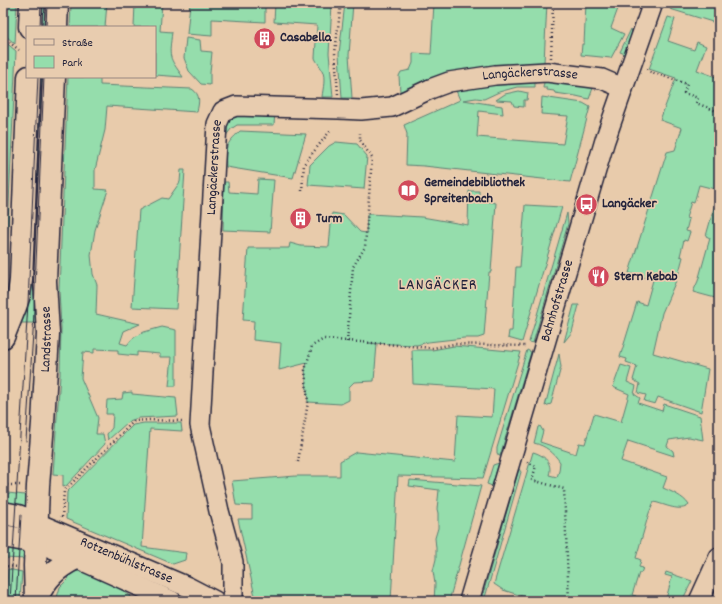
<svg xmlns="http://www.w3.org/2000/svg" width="722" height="604" viewBox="0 0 722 604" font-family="Dekko,sans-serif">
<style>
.green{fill:#95ddac;stroke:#5c8074}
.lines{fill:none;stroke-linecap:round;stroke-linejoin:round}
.minor-casing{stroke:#22223b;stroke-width:22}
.major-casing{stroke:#22223b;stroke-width:25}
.path{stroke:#22223b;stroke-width:2.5;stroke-dasharray:1 3;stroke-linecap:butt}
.minor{stroke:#e8ccaf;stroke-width:19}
.major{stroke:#e8ccaf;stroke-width:22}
.tram{stroke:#22223b;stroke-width:1}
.labels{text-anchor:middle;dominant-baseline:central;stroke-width:3.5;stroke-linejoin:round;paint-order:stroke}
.poi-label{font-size:14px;font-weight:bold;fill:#22223b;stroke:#e8ccaf;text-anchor:start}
.street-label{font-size:14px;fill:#22223b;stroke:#e8ccaf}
.quarter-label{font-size:16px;letter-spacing:1px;fill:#22223b;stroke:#e8ccaf}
</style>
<rect width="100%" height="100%" fill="#e8cbab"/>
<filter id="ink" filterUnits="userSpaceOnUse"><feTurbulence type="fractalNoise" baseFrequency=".025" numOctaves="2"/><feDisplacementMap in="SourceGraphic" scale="8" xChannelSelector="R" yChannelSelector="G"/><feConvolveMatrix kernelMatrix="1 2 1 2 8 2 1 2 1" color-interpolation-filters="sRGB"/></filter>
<g filter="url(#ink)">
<g class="green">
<polygon points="6,3 17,3 15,44 5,35"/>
<polygon points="37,3 51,3 50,27 36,27"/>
<polygon points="71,3 107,3 105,27 70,27"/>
<path d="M135 3H162L160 31 172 32C169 58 168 56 183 77L155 75V27H134Z"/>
<polygon points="190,3 265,3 265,22 212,19 212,36 187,34"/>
<path d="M275 3H315L332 5 329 53 333 97H322C323 88 326 78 322 70 320 65 317 63 315 58L317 25 274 22Z"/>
<polygon points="345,3 353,3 349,55 352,98 342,98 339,54"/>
<polygon points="434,3 547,3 544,62 460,73 423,82 400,92 399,76 401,72 410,70 413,63 413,53 431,54"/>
<polygon points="586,3 620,3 611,28 624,34 611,58 581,55 582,44 584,44"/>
<polygon points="672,3 719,3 719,24 670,9"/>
<polygon points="668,17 675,19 668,41 694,50 697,42 706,46 697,70 716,77 719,69 719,299 693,292 698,281 710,238 706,236 719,190 699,185 694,203 691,202 686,218 689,219 686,231 690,232 687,241 684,240 680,256 683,257 678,276 662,313 653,353 708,369 701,412 658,397 655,404 644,401 646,395 638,393 640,384 633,380 637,366 626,362 627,359 620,357 637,302 646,305 653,280 629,273 667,152 675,150 682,128 660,120 676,78 649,69"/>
<polygon points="631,29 632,33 625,54 620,52"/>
<polygon points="186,38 200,40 201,51 212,52 210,73 210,85 201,84 189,71 184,58"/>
<polygon points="4,41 16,51 5,290 3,301 3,134 5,97 3,92"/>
<polygon points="34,77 48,77 42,323 15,323"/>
<path d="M68 77H100V85L192 89C201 95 199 102 197 112L107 106 105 130 95 170V189L108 190 95 230 91 255 93 274 97 285 96 314 140 324 124 331 120 343 127 345 133 338 144 332 162 327 176 330V386H169L172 357H160V354L137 352V356L118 354V350L94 349V353L83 352 81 378 98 418 96 434H103L105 444 66 486 63 487V475L53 474 60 375 61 328 59 289Z"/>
<polygon points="535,82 535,87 517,87 499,92 484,99 476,98 463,100 502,106 503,114 479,111 477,137 563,144 568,116 541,114 542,97 583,103 590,107 570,182 424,166 406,165 407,134 404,125 460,100 454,86"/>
<polygon points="544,82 562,83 593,88 589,99 576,96 555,93 554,91 547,90 547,88 543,88"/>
<polygon points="519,91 528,93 527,100 524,100 524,107 514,106 512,101 496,100 505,94"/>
<polygon points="275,112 274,125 237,125 231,129 222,141 228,121 237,113"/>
<path d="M240 131 306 134 293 178 226 167C225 147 225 145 240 131Z"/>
<polygon points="336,142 357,144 367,156 364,189 308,185 310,165 329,146"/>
<polygon points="181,170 185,170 176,309 132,307 139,210 162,198 168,199 180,182"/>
<polygon points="258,179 274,180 270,232 223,230 224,182 228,182 229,192 257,194"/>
<polygon points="469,191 479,191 479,200 496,203 491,272 489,272 484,336 478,338 464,338 428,342 417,345 369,343 377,344 374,381 354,382 349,387 349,400 341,404 308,402 305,370 307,363 279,370 281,343 253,340 254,321 243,320 248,248 289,248 290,243 301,246 329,247 332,213 344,215 360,232 366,233 367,215 370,214 422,217 468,225"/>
<polygon points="525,205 562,207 522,342 508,338 509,331 512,331 516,267 520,267"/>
<polygon points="567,213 568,224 533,343 529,342"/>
<polygon points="574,305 579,305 572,332 564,342"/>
<polygon points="454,346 521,352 483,478 398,476 391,601 256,601 238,519 252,519 252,506 236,505 232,481 296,476 340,476 340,461 356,452 455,462 458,415 492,417 494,389 413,384 412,350 432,350"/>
<polygon points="527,350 531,352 500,456 499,456 497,453 497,448"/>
<polygon points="559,354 561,367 551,404 545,406"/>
<path d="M621 365 631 368 627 382 636 386 634 394 640 398 638 403 662 411 664 404 700 416 703 440 689 437 669 440 667 446 673 451 674 456 628 441 621 461 667 477 663 488C672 492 683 496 689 505 681 513 664 504 654 502L649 513 636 558 641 560 639 567 643 568 641 573H639L632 595 636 596 634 601H538L503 590 494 584 533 452C544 455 553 463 549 475L557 477 559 471 560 462C553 452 546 446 534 443L538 427 540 426 543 431 540 442 576 454 579 443 585 444 594 414 621 422 629 394 613 387Z"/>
<polygon points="132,392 132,394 176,398 178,416 138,418 129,421 108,440 107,434 112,428 113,414 106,414 107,400 122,399 123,393"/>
<polygon points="144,423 181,423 182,431 150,429 142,547 186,553 185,560 173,564 66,519 67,492 133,425"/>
<polygon points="499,463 492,486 487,484 493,465"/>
<polygon points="519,469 521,472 484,601 481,601"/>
<polygon points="410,480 481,486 449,601 434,601 435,584 433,571 436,559 436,548 435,538 438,528 438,513 437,509 439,490 409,486"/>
<polygon points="8,493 33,496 29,509 8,505"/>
<polygon points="11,546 26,551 27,559 4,558"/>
<polygon points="8,569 22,572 20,601 6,601"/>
<path d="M74 571C96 571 113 585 131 596L129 601H56L60 587 69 578 66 574Z"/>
<polygon points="666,572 692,581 682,601 666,599 672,577 665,575"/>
</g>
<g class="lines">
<defs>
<g id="minor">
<path id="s1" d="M37 523 188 587 215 601"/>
<polyline points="36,542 76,558 172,601"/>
<path id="s2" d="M233 601V562L219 511 200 425 217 124 223 111 236 106 339 109 361 110 392 107 430 89 449 82 495 75 547 72 602 79 623 88"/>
<path id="s3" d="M469 601 605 140 653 3"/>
<polyline points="699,601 719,557"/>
</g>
<g id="major">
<polyline points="30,27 31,3"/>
<polyline points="56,27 57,3"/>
<polyline points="3,337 15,307 19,295 21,280 29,77"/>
<polyline points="3,513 18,516 37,523"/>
<polyline points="3,536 36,542"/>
<path d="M36 599C46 578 56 568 76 558"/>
<path id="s4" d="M36 601 35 566 38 486 43 423 48 334 45 281 54 77"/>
</g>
</defs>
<use href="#minor" class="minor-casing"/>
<use href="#major" class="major-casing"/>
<g class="path">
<polyline points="3,37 19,50"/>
<polyline points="551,58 553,3"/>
<polyline points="647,69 648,71 687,84 684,93 698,98 696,103 719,112"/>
<polyline points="338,94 335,53 341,3"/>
<polyline points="302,191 304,164 330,131"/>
<polyline points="347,342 353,267 365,247 372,158 360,140 360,133"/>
<polyline points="298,462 308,402 305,370 312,346 324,339 433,348 454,344 525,346"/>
<polyline points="527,462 536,466 532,480 564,489 569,601"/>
<polyline points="3,485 21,485"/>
<polyline points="62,517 64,491 134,421 149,420 183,421"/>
<polyline points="3,566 18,567"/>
</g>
<use href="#minor" class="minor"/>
<use href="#major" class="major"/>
<g class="tram">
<polyline points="40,27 41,3"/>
<polyline points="46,27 47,3"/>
<polyline points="26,441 33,333 44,77"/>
<polyline points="10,601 28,303 38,77"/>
<polyline points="16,601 21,515"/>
</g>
</g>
</g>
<defs>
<symbol id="building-disc" viewBox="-11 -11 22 22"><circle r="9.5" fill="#d1495b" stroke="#e8ccaf"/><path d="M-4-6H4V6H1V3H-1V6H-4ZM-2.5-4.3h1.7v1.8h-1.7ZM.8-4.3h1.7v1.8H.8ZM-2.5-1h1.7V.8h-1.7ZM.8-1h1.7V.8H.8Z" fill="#fff"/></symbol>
<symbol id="library-disc" viewBox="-11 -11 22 22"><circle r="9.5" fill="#d1495b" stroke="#e8ccaf"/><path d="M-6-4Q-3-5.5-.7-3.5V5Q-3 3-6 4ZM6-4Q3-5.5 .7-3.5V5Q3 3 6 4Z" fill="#fff"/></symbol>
<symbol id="bus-disc" viewBox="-11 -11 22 22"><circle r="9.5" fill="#d1495b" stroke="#e8ccaf"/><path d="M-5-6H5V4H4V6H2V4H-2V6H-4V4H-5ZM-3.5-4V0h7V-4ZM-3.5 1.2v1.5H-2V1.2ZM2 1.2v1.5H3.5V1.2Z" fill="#fff"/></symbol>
<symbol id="restaurant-disc" viewBox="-11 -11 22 22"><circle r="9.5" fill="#d1495b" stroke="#e8ccaf"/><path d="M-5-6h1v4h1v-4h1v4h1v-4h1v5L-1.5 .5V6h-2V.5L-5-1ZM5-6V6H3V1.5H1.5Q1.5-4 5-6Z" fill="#fff"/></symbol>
</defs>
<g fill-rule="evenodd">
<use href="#building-disc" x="252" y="26" width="25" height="25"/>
<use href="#library-disc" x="396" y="178" width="25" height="25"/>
<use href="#bus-disc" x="574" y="192" width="25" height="25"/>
<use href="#building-disc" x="288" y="206" width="25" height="25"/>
<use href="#restaurant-disc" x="586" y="264" width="25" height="25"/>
</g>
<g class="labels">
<g class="poi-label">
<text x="280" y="38">Casabella</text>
<text x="424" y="183">Gemeindebibliothek<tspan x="424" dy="16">Spreitenbach</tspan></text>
<text x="602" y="204">Langäcker</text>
<text x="316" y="219">Turm</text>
<text x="614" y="277">Stern Kebab</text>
</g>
<g class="street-label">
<text stroke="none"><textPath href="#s2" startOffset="810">Langäckerstrasse</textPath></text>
<text stroke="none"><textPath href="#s2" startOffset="438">Langäckerstrasse</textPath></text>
<text stroke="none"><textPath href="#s3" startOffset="313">Bahnhofstrasse</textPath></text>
<text stroke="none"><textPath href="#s4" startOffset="262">Landstrasse</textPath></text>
<text stroke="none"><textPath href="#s1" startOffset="97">Rotzenbühlstrasse</textPath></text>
</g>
<g class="quarter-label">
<text x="438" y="285">LANGÄCKER</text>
</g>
</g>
<rect width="722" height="604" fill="none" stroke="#e8ccaf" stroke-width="16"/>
<rect x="8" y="8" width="706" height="588" fill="none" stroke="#22223b" stroke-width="1.5" filter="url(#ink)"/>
<rect x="26" y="26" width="130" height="52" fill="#e8ccaf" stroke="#998881"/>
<rect x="34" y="39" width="20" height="6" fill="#e8ccaf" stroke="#998881"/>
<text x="62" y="46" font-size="12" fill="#22223b">Straße</text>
<rect x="34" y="56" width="20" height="12" fill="#95ddac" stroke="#998881"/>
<text x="62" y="66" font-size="12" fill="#22223b">Park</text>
</svg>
